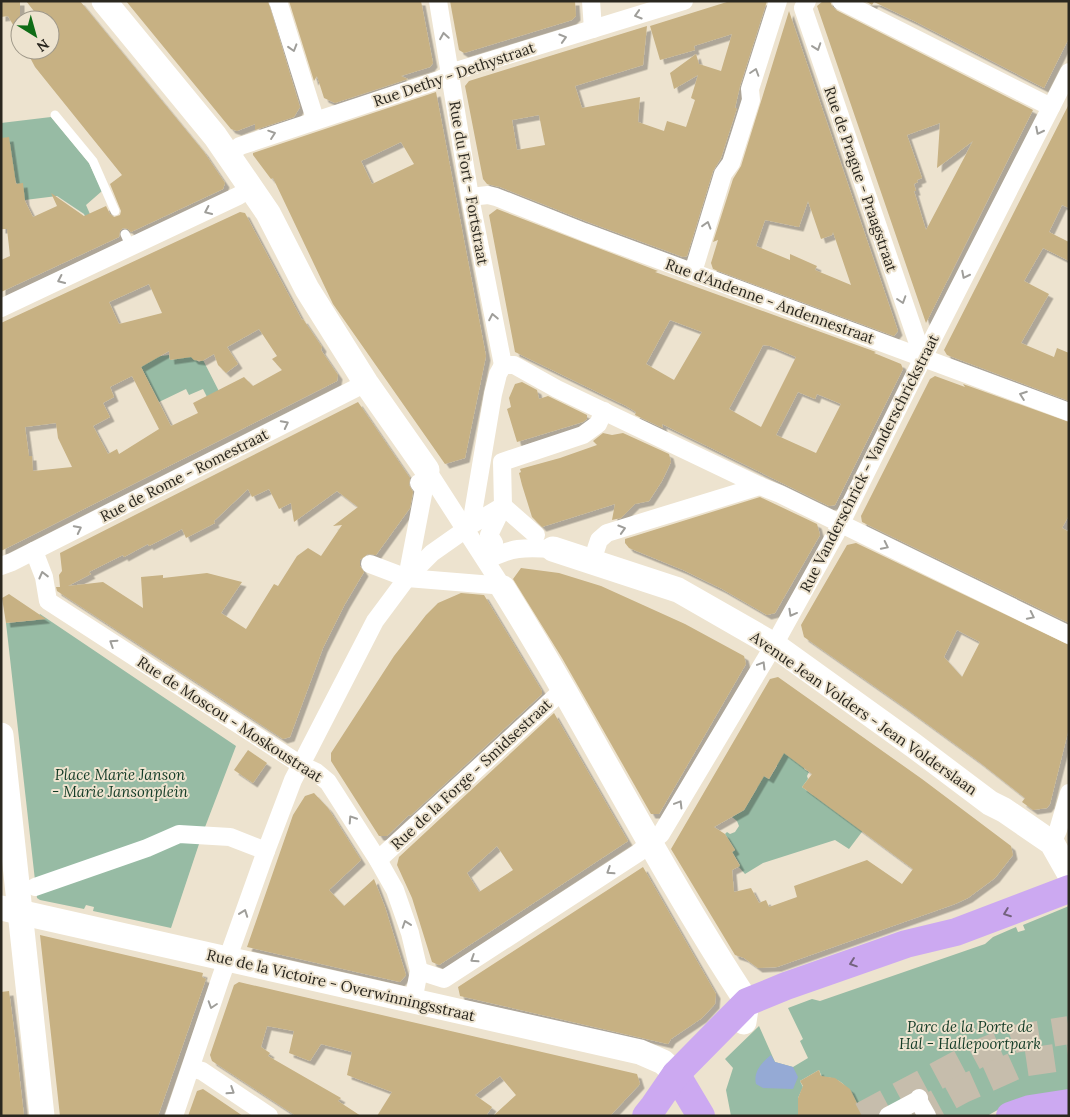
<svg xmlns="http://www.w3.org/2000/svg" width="1070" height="1117" viewBox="0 0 1070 1117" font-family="Lora,serif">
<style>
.green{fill:#97bba4}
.water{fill:#95aad5}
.building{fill:#c7b183;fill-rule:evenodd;filter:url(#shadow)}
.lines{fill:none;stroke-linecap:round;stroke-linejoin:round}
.highway-tunnel{stroke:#c6bdac;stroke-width:28;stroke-dasharray:28 14;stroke-linecap:butt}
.lane{stroke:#fff;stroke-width:9}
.street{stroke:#fff;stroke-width:18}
.secondary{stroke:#fff;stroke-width:25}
.primary{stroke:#cca9f1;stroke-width:28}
.oneway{stroke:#9f9e9a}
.oneway2{stroke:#73627d}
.labels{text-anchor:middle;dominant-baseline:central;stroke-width:4;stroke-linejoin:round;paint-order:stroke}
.street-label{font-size:15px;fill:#2a271f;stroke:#ede3cf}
.park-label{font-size:15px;font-style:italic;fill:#133b26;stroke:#ede3cf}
</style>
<defs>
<filter id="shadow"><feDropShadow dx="4.5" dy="4.5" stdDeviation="0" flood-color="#0004"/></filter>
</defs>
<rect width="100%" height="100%" fill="#ede3cf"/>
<g class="green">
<polygon points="51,117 89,163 102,191 86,205 93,221 88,223 84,214 57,196 25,200 3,156 1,123"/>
<polygon points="169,355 170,360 192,356 199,362 203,360 226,405 214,411 203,389 189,395 186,389 159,402 141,367 154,357"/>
<polygon points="40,614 236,746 202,835 171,928 93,911 94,907 86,905 84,909 40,900 37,898 6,623 36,620"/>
<polygon points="778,733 805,767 804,769 809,772 807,776 808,779 802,787 813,795 880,808 849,849 835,840 763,863 745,874 738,866 740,865 732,852 735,850 725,834 727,832 730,834 735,832 739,826 737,821 732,817 744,810 757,788 749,783 756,771 769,779 777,766"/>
<path d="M1069 906V1092L1001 1108 987 1116H931L909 1100 878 1116H863C854 1097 846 1076 822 1077L819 1070 800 1081 803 1087 798 1098 799 1116H731L726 1090 733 1068 725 1059 759 1026 775 1062 793 1067 808 1058 800 1041 803 1039 788 1008 812 999 820 1001 985 944 993 937 1016 927 1018 932 1025 930 1023 925Z"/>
</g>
<path class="water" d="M771 1055 775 1062 793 1067 798 1077 793 1089 763 1088 756 1084C753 1072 762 1062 771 1055Z"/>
<g class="building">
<polygon points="1,1 20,1 20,37 8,16 1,17"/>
<polygon points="26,1 80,1 204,152 225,183 223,189 131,232 128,229 123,228 120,231 119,237 1,292 1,260 10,256 7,229 1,229 1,138 9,137 16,184 23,183 25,201 33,217 57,206 51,193 84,216 106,206 110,214 114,217 120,215 121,211 110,184 122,175 35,67 26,50 50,50 50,20 41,20"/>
<polygon points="126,1 268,1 300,107 294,117 255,130 255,124 237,131 231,129"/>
<polygon points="289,1 421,1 433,63 430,67 401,76 408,79 335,103 324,98 317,76 314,81"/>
<polygon points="450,1 575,1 576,16 572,20 464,53 459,50"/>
<path d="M730 1H767L740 86 735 108H737L721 158 713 171 687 256 683 257 588 222 500 187 487 184 483 179 465 86 469 81 647 26 643 65 575 86 582 108 640 97 638 122 664 131 667 121 686 127 695 100 691 98 698 75 674 89 670 73 696 54 699 64 721 71 732 34 694 46 695 50 660 60 650 26ZM539 115 545 145 517 150 512 120Z"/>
<path d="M823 1H830L832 6 836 10 1033 110 926 323 817 6ZM940 123 937 168 973 141 926 230 914 191H916L914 184 918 182 917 180 922 178 907 135Z"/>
<polygon points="865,1 1069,1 1069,38 1044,88 914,21 874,2 872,5"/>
<path d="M789 11 898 331 894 336 713 269 711 263 718 240 713 242 733 179 741 166ZM808 201 821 239 832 235 833 232 851 285 815 270 817 266 790 254V260L756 246 765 220 799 227Z"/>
<path d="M436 92 486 356 465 458 445 464 333 304 273 178 271 179 253 155V153ZM401 142 414 164 372 184 361 161Z"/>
<polygon points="1069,104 1069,208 1062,205 1049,232 1069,242 1069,261 1043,248 1024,281 1049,294 1021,343 1054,357 1057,348 1069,353 1069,401 947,355 944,350"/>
<path d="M497 209 658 271 655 272 876 352 874 353 901 364 903 369 835 505 829 506 662 424 663 428 635 415 636 412 626 406 515 352 489 215ZM670 320 702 332 674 380 646 364ZM763 345 770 346 796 357 761 427 729 409ZM798 392 815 399 817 394 841 404 816 453 776 435Z"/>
<path d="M240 212 245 213 302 320 303 319 322 347 321 350 338 375 337 381 1 551V323ZM149 284 162 313 119 324 109 302ZM259 329 277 356 272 359 282 370 253 386 244 377 193 403 198 413 171 426 141 367 169 351 170 360 191 357 194 360 202 361 214 354 218 365 226 373 238 364 227 347ZM132 376 159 429 119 454 117 449 108 454 93 426 110 417 103 403 114 397 110 387ZM56 423 58 438 72 467 33 471 32 456H29L25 427Z"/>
<polygon points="935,376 965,387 963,384 1069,422 1069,515 1062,528 1069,532 1069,623 862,522 861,516 930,379"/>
<polygon points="522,382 537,390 539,399 548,396 587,415 587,419 583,422 517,442 507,409 511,407 509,398 515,384"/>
<path d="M358 402 410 478 409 485 413 492 410 508 376 555 368 554 360 560V566L364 572 345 604 323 648 290 737 283 739 57 591 56 587H60L59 575 62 571 60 553ZM248 489 252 497 269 489 279 509 291 503 294 522 337 491 358 507 333 526 342 525 321 556 308 548 297 556 278 586 274 584 246 629 221 613 242 582 207 573 163 578V575L141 577 143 608 103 582 68 586 91 574 89 572 123 555 124 557 148 544 149 546 182 529 186 538 215 523 214 521Z"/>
<polygon points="603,433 612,435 623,433 669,454 671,462 662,481 649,501 635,504 621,518 612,520 615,504 542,527 532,517 522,485 519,473 521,472 520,469 560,458 597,445 593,441"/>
<polygon points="760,497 817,524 820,535 775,613 767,615 722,589 683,570 629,548 625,543 625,539"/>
<path d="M856 543 1069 645V728L1050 804 1047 808 1033 810 1022 802 1025 798 978 761 904 707 804 637 801 625 847 545ZM957 630 980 642 962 677 944 657Z"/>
<polygon points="521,568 559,573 601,586 685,624 744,656 746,664 659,814 651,814 562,658 513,579"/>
<polygon points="461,593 484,595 542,691 542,694 410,816 409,815 387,836 379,836 331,761 331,753 394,656 426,615 438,603"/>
<polygon points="9,594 46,619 6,623 2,598"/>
<path d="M778 677 922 779 1011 846 1013 855 995 878 968 898 955 904 777 967 758 968 744 958 735 955 671 849 770 679ZM784 753 812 774 802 787 913 869 902 884 867 860 794 886 797 897 769 907 766 900 759 903 751 888 734 892 732 870 740 866 732 852 735 850 725 834 714 827 744 810 764 776 769 779Z"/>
<path d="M554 713 628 841 439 965 432 962 412 898 397 865 399 857ZM497 846 513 870 479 892 467 873Z"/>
<polygon points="248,750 267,763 253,783 234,770"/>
<polygon points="314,793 328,808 361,860 329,890 344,906 374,879 385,907 406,975 400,982 247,947 293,815 305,796"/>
<polygon points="643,867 716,994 715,1004 702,1018 671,1039 668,1044 460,996 458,987"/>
<polygon points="40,935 203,973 202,977 206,979 158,1116 60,1116"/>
<polygon points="239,982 637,1074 640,1084 610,1116 493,1116 516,1095 500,1076 475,1095 492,1107 486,1116 377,1116 392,1092 347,1075 352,1052 321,1044 310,1061 289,1053 294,1031 267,1026 261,1047 270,1053 268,1056 341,1098 338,1101 361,1116 296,1116 212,1061 210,1055 234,985"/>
<polygon points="9,991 15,1037 24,1116 1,1116 1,992"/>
<polygon points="819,1070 821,1076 835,1078 850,1089 863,1116 798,1116 798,1098 803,1086 800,1081"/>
<polygon points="203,1089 215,1097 243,1116 188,1116 197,1091"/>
</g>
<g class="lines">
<g class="highway-tunnel">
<polyline points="862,1116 978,1054 1014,1039 1069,1030"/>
<polyline points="913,1116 963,1089 1021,1063 1069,1056"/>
</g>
<g class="lane">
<polyline points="55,115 93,161 115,211"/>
<polyline points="125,234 131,247"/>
</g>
<g class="street">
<polyline points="278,1 315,119"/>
<polyline points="438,1 470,197 503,365"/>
<polyline points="591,1 593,29"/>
<polyline points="807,1 803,8 923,358"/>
<polyline points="841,1 1051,107"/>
<polyline points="228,155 240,146 439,80 459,70 684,1"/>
<polyline points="470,197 488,195 496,197 584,232 1069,412"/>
<polyline points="693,272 723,174 731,163 751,100 750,89 778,1"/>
<polyline points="1,308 238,196 251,188"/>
<polyline points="503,365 514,365 557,389 760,486 780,494 1069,635"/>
<polyline points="427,470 503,588"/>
<polyline points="471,525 503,506 502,462 583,435 598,424 604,411"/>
<polyline points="471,525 493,394 498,374 503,365"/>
<polyline points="494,543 489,535 503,506 536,535"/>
<polyline points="34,551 44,577 48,601 301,765 316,772 328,782 378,860 395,890 410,933 419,971 413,1001"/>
<path d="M486 561C510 547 525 547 553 549"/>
<polyline points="592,561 599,540 607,533 760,486"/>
<polyline points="370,564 407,578 493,585"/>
<polyline points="1,566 12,562 366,383"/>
<polyline points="407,578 424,489 419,483"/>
<polyline points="1052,843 1058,830 1069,793"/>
<polyline points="378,860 564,689"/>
<polyline points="35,887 147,848 179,834 230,837 266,851"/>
<polyline points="419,971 444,979 638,853 661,834 774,645 835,535 923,358 1069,72"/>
<polyline points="191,1068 202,1071 269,1116"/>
<polyline points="918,1100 927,1116"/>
<polyline points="174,1116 221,977 266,851 293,780 308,751 375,621 407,578 432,553 459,534"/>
<polyline points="888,1116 918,1100 919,1098"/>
</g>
<g class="secondary">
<polyline points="104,1 215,136 268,213 307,289 366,383 427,470"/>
<polyline points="553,549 678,590 774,645 913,745 990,803 1004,810 1052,843 1069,873"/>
<path d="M503 588C524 622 545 657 565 692 624 796 681 902 747 1002L744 1022"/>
<polyline points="1,735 42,1116"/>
<polyline points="1,908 640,1052 663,1062 676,1074"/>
</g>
<g class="primary">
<polyline points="676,1074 701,1116"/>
<polyline points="646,1116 654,1106 676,1074 747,1002 786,986 906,944 956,932 1069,889"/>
<polyline points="1010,1116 1030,1109 1069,1103"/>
</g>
</g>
<defs><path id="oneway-chevron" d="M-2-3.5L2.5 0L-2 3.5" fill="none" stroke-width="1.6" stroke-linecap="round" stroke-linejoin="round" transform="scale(1.25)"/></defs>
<g class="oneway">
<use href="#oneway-chevron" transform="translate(638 15) rotate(163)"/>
<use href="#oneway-chevron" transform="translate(444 36) rotate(-99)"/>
<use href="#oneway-chevron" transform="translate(563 38) rotate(-17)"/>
<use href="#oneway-chevron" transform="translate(817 47) rotate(71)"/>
<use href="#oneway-chevron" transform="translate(293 48) rotate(73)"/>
<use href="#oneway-chevron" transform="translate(755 72) rotate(-72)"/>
<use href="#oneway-chevron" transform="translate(1039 131) rotate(117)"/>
<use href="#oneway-chevron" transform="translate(272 134) rotate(-19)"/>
<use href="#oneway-chevron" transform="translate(208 211) rotate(155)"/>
<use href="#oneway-chevron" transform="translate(707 225) rotate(-73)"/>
<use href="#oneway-chevron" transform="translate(965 275) rotate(117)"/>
<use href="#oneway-chevron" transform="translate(61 280) rotate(155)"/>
<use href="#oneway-chevron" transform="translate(902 300) rotate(72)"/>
<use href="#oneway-chevron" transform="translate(493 317) rotate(-101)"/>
<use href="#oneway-chevron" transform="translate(1023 395) rotate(-160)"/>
<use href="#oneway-chevron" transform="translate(285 424) rotate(-27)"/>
<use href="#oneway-chevron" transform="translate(78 529) rotate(-27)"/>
<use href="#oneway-chevron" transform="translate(622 529) rotate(-17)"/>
<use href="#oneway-chevron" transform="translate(885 546) rotate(26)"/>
<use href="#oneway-chevron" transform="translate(43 575) rotate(-104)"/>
<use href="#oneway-chevron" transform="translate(792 613) rotate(119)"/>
<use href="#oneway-chevron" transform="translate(1031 616) rotate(26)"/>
<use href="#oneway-chevron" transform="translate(113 643) rotate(-147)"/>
<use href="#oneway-chevron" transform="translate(762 665) rotate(-59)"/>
<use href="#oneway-chevron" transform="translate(679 804) rotate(-59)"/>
<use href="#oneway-chevron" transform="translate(352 819) rotate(-123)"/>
<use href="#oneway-chevron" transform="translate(610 871) rotate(147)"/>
<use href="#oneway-chevron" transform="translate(244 913) rotate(-70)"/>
<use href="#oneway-chevron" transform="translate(406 924) rotate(-109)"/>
<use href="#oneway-chevron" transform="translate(474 959) rotate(147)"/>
<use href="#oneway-chevron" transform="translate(212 1005) rotate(108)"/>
<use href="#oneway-chevron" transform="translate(231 1091) rotate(33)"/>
</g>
<g class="oneway2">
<use href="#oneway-chevron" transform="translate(1007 913) rotate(159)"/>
<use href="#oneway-chevron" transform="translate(853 963) rotate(161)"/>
</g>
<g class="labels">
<g class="street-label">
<text transform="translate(454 74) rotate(-19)">Rue Dethy - Dethystraat</text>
<text transform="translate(861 179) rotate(71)">Rue de Prague - Praagstraat</text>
<text transform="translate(469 183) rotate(80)">Rue du Fort - Fortstraat</text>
<text transform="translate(770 301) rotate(20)">Rue d'Andenne - Andennestraat</text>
<text transform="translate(869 463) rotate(-63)">Rue Vanderschrick - Vanderschrickstraat</text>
<text transform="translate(184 475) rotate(-27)">Rue de Rome - Romestraat</text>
<text transform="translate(864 713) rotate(35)">Avenue Jean Volders - Jean Volderslaan</text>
<text transform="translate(230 719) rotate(33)">Rue de Moscou - Moskoustraat</text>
<text transform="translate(471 774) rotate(-43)">Rue de la Forge - Smidsestraat</text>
<text transform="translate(341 985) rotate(13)">Rue de la Victoire - Overwinningsstraat</text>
</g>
<g class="park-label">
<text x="120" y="774">Place Marie Janson<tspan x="120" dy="17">- Marie Jansonplein</tspan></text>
<text x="970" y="1026">Parc de la Porte de<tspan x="970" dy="17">Hal - Hallepoortpark</tspan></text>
</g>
</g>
<rect width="1070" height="1117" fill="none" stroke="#2a271f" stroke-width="5"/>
<g transform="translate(35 35) rotate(143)"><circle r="24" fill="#ede3cf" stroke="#9f9889"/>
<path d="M0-4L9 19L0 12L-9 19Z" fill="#0f6c16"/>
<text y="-8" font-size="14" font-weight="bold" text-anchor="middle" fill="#2a271f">N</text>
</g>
</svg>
